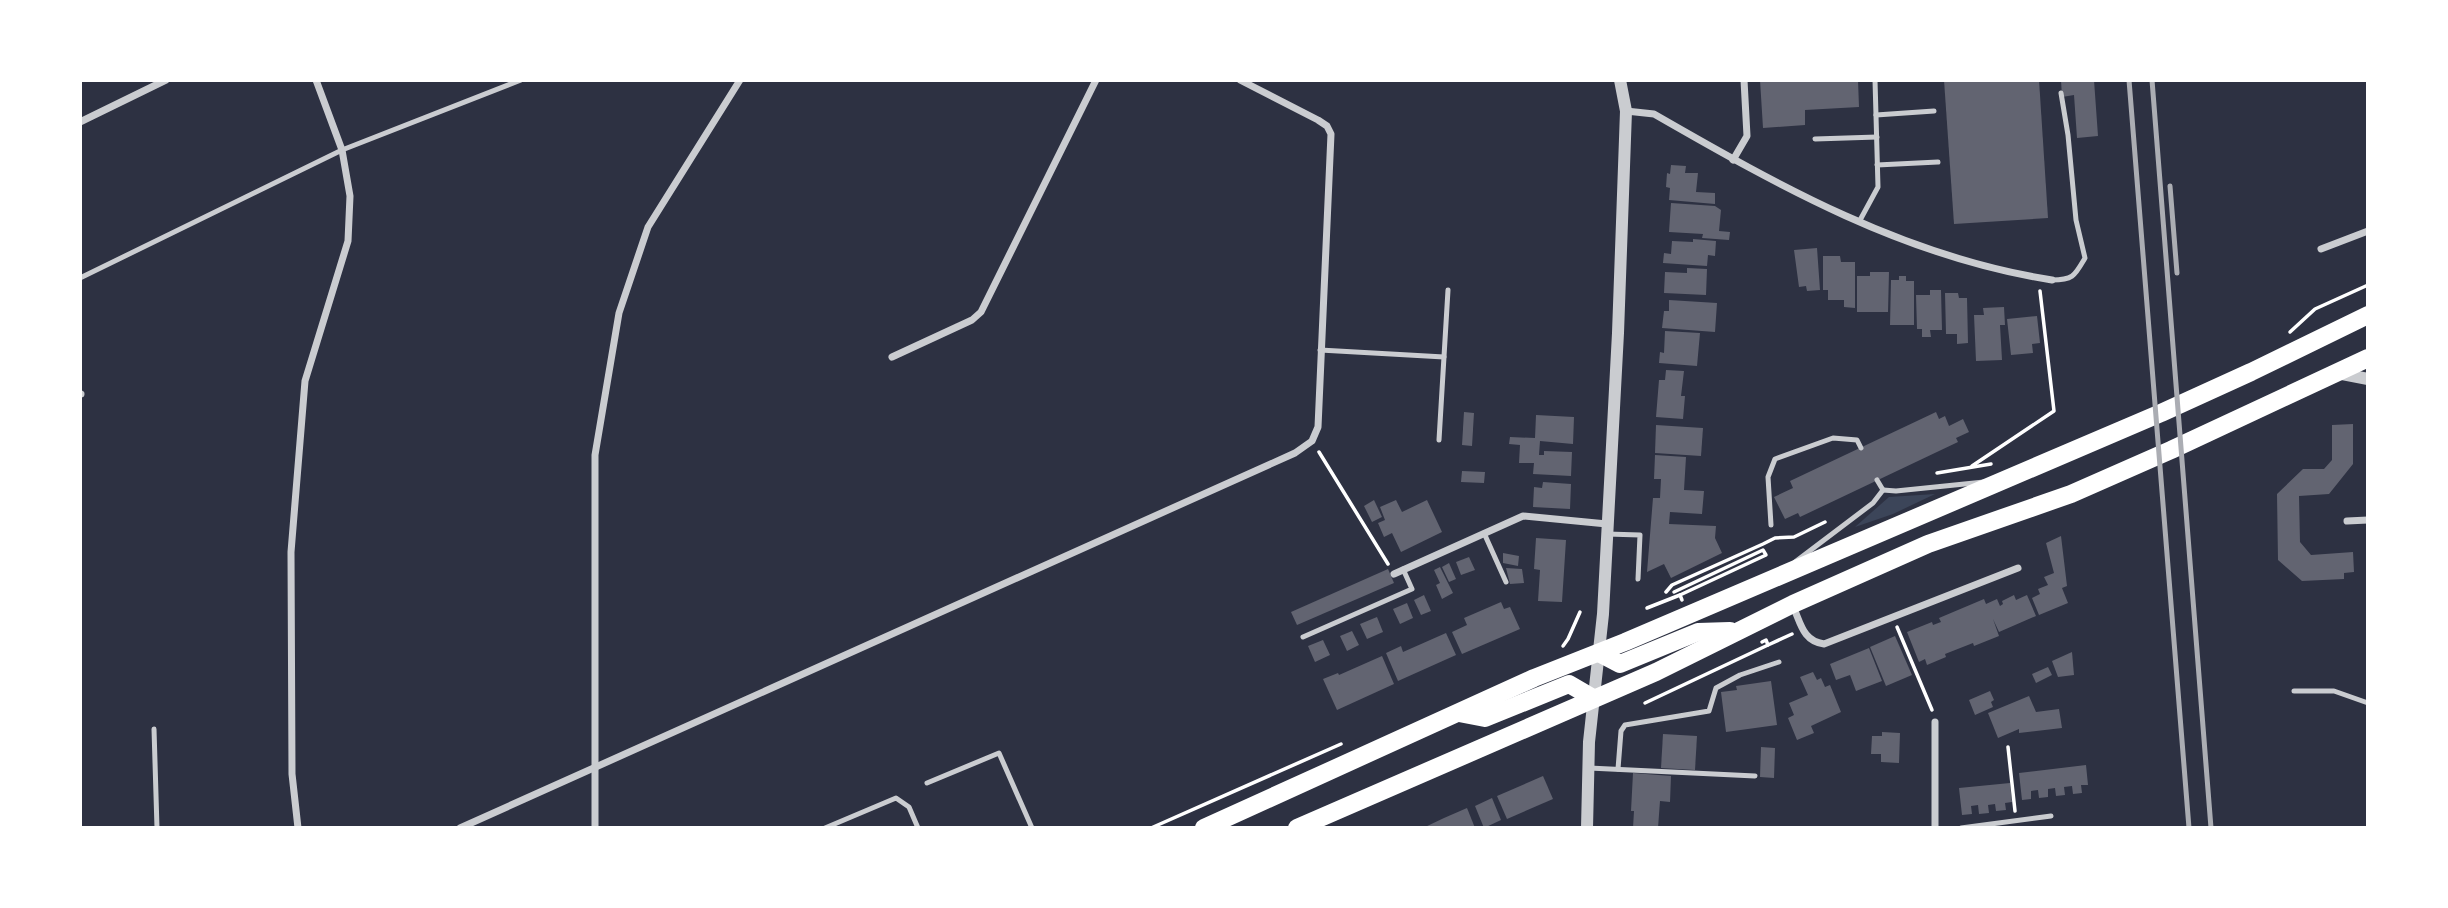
<svg xmlns="http://www.w3.org/2000/svg" width="2448" height="908" viewBox="0 0 2448 908" font-family="'Public Sans',sans-serif">
<style>
.green{fill:#3c4559}
.building{fill:#626471}
.lines{fill:none;stroke-linecap:round;stroke-linejoin:round}
.path{stroke:#fff;stroke-width:3.5}
.service{stroke:#caccd0;stroke-width:5}
.minor{stroke:#caccd0;stroke-width:7}
.tertiary{stroke:#caccd0;stroke-width:12}
.trunk{stroke:#fff;stroke-width:18}
.rail{stroke:#abadb3;stroke-width:5}
</style>
<rect width="100%" height="100%" fill="#2d3142"/>
<polygon class="green" points="1935,494 1893,514 1855,527 1889,497"/>
<g class="building">
<polygon points="1760,80 1858,80 1859,107 1805,110 1805,125 1763,128"/>
<polygon points="1944,80 2039,80 2048,218 1954,224"/>
<polygon points="2061,80 2094,80 2098,136 2077,138 2074,95 2062,97"/>
<polygon points="1671,165 1686,166 1685,173 1698,173 1696,192 1715,193 1715,204 1669,200 1670,188 1666,187 1667,173 1670,174"/>
<polygon points="1671,203 1715,206 1721,210 1719,231 1730,232 1729,240 1702,238 1703,234 1669,232"/>
<polygon points="1693,239 1716,241 1715,256 1708,255 1707,266 1663,263 1664,253 1671,254 1672,241 1693,242"/>
<polygon points="1817,248 1820,290 1807,291 1806,286 1799,287 1794,250"/>
<polygon points="1823,256 1840,256 1841,262 1855,262 1855,308 1844,307 1844,300 1828,300 1828,290 1823,290"/>
<polygon points="1687,268 1707,269 1706,295 1664,293 1665,272 1687,273"/>
<polygon points="1870,272 1889,272 1888,312 1857,312 1857,276 1870,276"/>
<polygon points="1899,276 1906,276 1906,281 1914,281 1914,325 1890,325 1891,280 1899,280"/>
<polygon points="1930,290 1941,290 1942,330 1930,330 1931,337 1922,337 1922,329 1917,329 1916,295 1930,295"/>
<polygon points="1945,293 1958,293 1959,298 1967,298 1968,343 1957,344 1957,334 1946,334"/>
<polygon points="1669,300 1717,303 1715,332 1662,328 1664,311 1669,311"/>
<polygon points="2004,307 2005,325 2000,325 2002,360 1976,361 1974,315 1984,315 1983,308"/>
<polygon points="2037,316 2040,343 2032,344 2033,353 2011,355 2007,319"/>
<polygon points="1665,331 1700,333 1697,366 1659,363 1660,352 1664,353"/>
<polygon points="1666,370 1684,371 1681,396 1685,396 1683,419 1656,417 1659,380 1665,380"/>
<polygon points="1464,412 1474,413 1472,446 1462,445"/>
<polygon points="1936,412 1939,419 1945,416 1949,426 1963,419 1969,432 1956,438 1958,442 1800,517 1798,513 1785,519 1774,497 1793,488 1790,481"/>
<polygon points="1536,415 1574,417 1573,444 1540,441 1539,455 1544,455 1544,451 1572,452 1571,476 1533,474 1534,463 1519,463 1520,445 1509,444 1510,437 1535,438"/>
<polygon points="2353,424 2353,464 2329,494 2299,496 2300,542 2311,555 2353,552 2354,572 2344,573 2344,579 2302,581 2278,560 2277,494 2303,469 2324,469 2332,460 2332,425"/>
<polygon points="1656,425 1703,428 1701,456 1655,453"/>
<polygon points="1655,455 1686,457 1684,490 1704,491 1702,514 1670,512 1669,524 1716,526 1715,538 1722,553 1671,578 1664,564 1647,572 1653,498 1660,498 1661,479 1654,479"/>
<polygon points="1462,471 1485,472 1484,483 1461,482"/>
<polygon points="1543,482 1571,484 1570,509 1533,507 1534,487 1542,488"/>
<polygon points="1374,500 1382,517 1372,522 1364,506"/>
<polygon points="1396,500 1402,512 1427,500 1442,532 1401,552 1392,533 1384,537 1378,523 1385,520 1380,507"/>
<polygon points="2061,536 2067,586 2062,588 2068,603 2039,615 2032,598 2040,594 2038,589 2048,585 2044,577 2054,573 2046,543"/>
<polygon points="1536,538 1566,540 1562,602 1538,601 1540,570 1534,569"/>
<polygon points="1503,553 1519,556 1518,566 1503,563"/>
<polygon points="1469,557 1475,570 1461,575 1456,562"/>
<polygon points="1449,563 1456,579 1449,582 1442,567"/>
<polygon points="1440,567 1453,593 1442,599 1436,585 1440,583 1434,570"/>
<polygon points="1506,568 1522,569 1524,583 1510,584"/>
<polygon points="1388,569 1394,583 1297,625 1291,612"/>
<polygon points="1424,595 1431,611 1421,615 1414,600"/>
<polygon points="2014,595 2016,600 2027,595 2036,616 1999,632 1993,619 1999,636 1974,646 1973,643 1945,654 1946,657 1927,665 1925,659 1919,662 1907,632 1932,622 1933,625 1941,622 1939,618 1984,599 1986,604 1997,599 2000,606 2003,604 2002,601"/>
<polygon points="1501,602 1504,609 1510,607 1520,629 1462,654 1452,632 1467,625 1464,618"/>
<polygon points="1407,603 1413,618 1400,624 1393,609"/>
<polygon points="1377,617 1383,632 1367,639 1360,624"/>
<polygon points="1352,631 1359,645 1347,651 1340,636"/>
<polygon points="1446,633 1456,655 1398,681 1386,653 1401,646 1403,652"/>
<polygon points="1895,636 1912,675 1886,686 1870,647"/>
<polygon points="1323,640 1330,655 1315,662 1308,646"/>
<polygon points="1869,648 1882,681 1856,691 1850,675 1836,680 1830,664"/>
<polygon points="2072,652 2074,675 2058,677 2052,661"/>
<polygon points="1382,656 1394,684 1337,710 1323,679 1338,673 1339,675"/>
<polygon points="2048,667 2052,675 2036,683 2032,674"/>
<polygon points="1813,672 1817,680 1821,678 1825,687 1830,685 1841,712 1811,726 1814,733 1797,740 1788,718 1794,715 1789,703 1808,695 1800,677"/>
<polygon points="1771,681 1777,725 1726,732 1721,692 1737,690 1736,686"/>
<polygon points="1990,691 1994,700 1991,702 1993,707 1975,715 1969,700"/>
<polygon points="2029,696 2036,712 2059,709 2062,728 2019,733 2019,729 1998,738 1988,713"/>
<polygon points="1882,732 1900,733 1899,763 1881,762 1881,754 1871,754 1872,736 1882,736"/>
<polygon points="1663,734 1697,736 1695,770 1661,768"/>
<polygon points="1761,747 1775,748 1774,778 1760,777"/>
<polygon points="2086,765 2088,785 2081,785 2082,793 2073,794 2072,786 2064,787 2065,795 2056,796 2055,788 2048,789 2048,797 2039,798 2038,790 2031,791 2031,799 2022,800 2019,773"/>
<polygon points="1633,773 1671,776 1670,802 1660,801 1658,828 1633,828 1634,811 1631,811"/>
<polygon points="1543,776 1553,799 1507,819 1497,796"/>
<polygon points="2010,783 2012,802 2005,803 2006,810 1996,811 1995,804 1988,805 1989,813 1979,814 1978,805 1971,806 1972,814 1962,815 1959,788"/>
<polygon points="1492,798 1501,820 1484,828 1475,806"/>
<polygon points="1467,808 1475,828 1423,828 1444,818"/>
</g>
<g class="lines">
<g class="path">
<polyline points="2290,332 2315,309 2368,285"/>
<polyline points="1319,452 1388,564"/>
<polyline points="1972,466 2054,411 2040,291"/>
<polyline points="1937,473 1991,464"/>
<polyline points="1666,592 1672,585 1763,544 1775,538 1794,537 1825,522"/>
<polyline points="1674,592 1763,550 1766,555 1680,595 1682,600"/>
<polyline points="1647,608 1680,595"/>
<polyline points="1897,627 1932,710"/>
<polyline points="1768,645 1792,634"/>
<polyline points="1563,646 1568,639 1580,612"/>
<polyline points="1645,703 1768,645 1766,640 1762,642"/>
<polyline points="2008,747 2015,811"/>
<polyline points="1151,828 1341,744"/>
</g>
<g class="service">
<polyline points="1876,115 1934,111"/>
<polyline points="1815,139 1877,137"/>
<polyline points="1877,165 1938,162"/>
<polyline points="1859,222 1878,187 1875,80"/>
<polyline points="80,278 342,150 521,80"/>
<path d="M2052 280C2074 280 2075 275 2085 258L2076 220 2068 135 2061 93"/>
<polyline points="1320,350 1444,357"/>
<polyline points="1439,440 1448,290"/>
<polyline points="1877,480 1883,490"/>
<polyline points="1883,490 1896,491 1984,482"/>
<polyline points="1771,525 1768,477 1775,459 1833,438 1857,440 1861,448"/>
<polyline points="1484,533 1506,582"/>
<polyline points="1607,534 1640,535 1638,579"/>
<polyline points="1795,562 1873,503 1883,490"/>
<polyline points="1303,637 1412,589 1403,569"/>
<polyline points="2294,691 2334,691 2368,703"/>
<polyline points="154,729 157,828"/>
<polyline points="1589,768 1755,776"/>
<polyline points="1618,769 1621,731 1625,725 1709,711 1716,688 1740,675 1779,662"/>
<polyline points="927,783 999,753 1032,828"/>
<polyline points="825,828 896,798 909,807 918,828"/>
<polyline points="1961,828 2051,816"/>
</g>
<g class="minor">
<path d="M1626 111 1654 114C1781 187 1905 257 2052 280"/>
<polyline points="80,122 166,80"/>
<polyline points="1733,160 1747,136 1744,80"/>
<polyline points="2321,249 2368,231"/>
<polyline points="892,357 972,320 981,312 1096,80"/>
<polyline points="80,394 81,394"/>
<polyline points="2347,521 2368,520"/>
<polyline points="1394,574 1523,516 1607,524"/>
<path d="M1793 606C1801 624 1803 641 1824 644L2018 568"/>
<polyline points="298,828 292,774 291,552 305,381 348,241 350,196 342,150 316,80"/>
<polyline points="460,828 1295,453 1312,441 1318,427 1331,134 1327,126 1318,120 1240,80"/>
<polyline points="595,828 595,455 619,313 648,227 740,80"/>
<polyline points="1935,828 1935,722"/>
</g>
<g class="tertiary">
<polyline points="2337,373 2368,379"/>
<polyline points="1587,828 1589,742 1603,614 1618,333 1626,111 1620,80"/>
</g>
<g class="trunk">
<polyline points="1599,653 1620,664 1698,632 1730,631"/>
<polyline points="1459,713 1485,718 1569,684 1593,698"/>
<polyline points="1204,828 1534,678 1625,642 2161,413 2251,372 2368,315"/>
<polyline points="1297,828 1656,672 1793,604 1928,544 2071,494 2171,450 2368,358"/>
</g>
<g class="rail">
<polyline points="2129,80 2189,828"/>
<polyline points="2152,80 2211,828"/>
<polyline points="2170,186 2177,273"/>
</g>
</g>
<rect width="2448" height="908" fill="none" stroke="#ffffff" stroke-width="164"/>
</svg>
